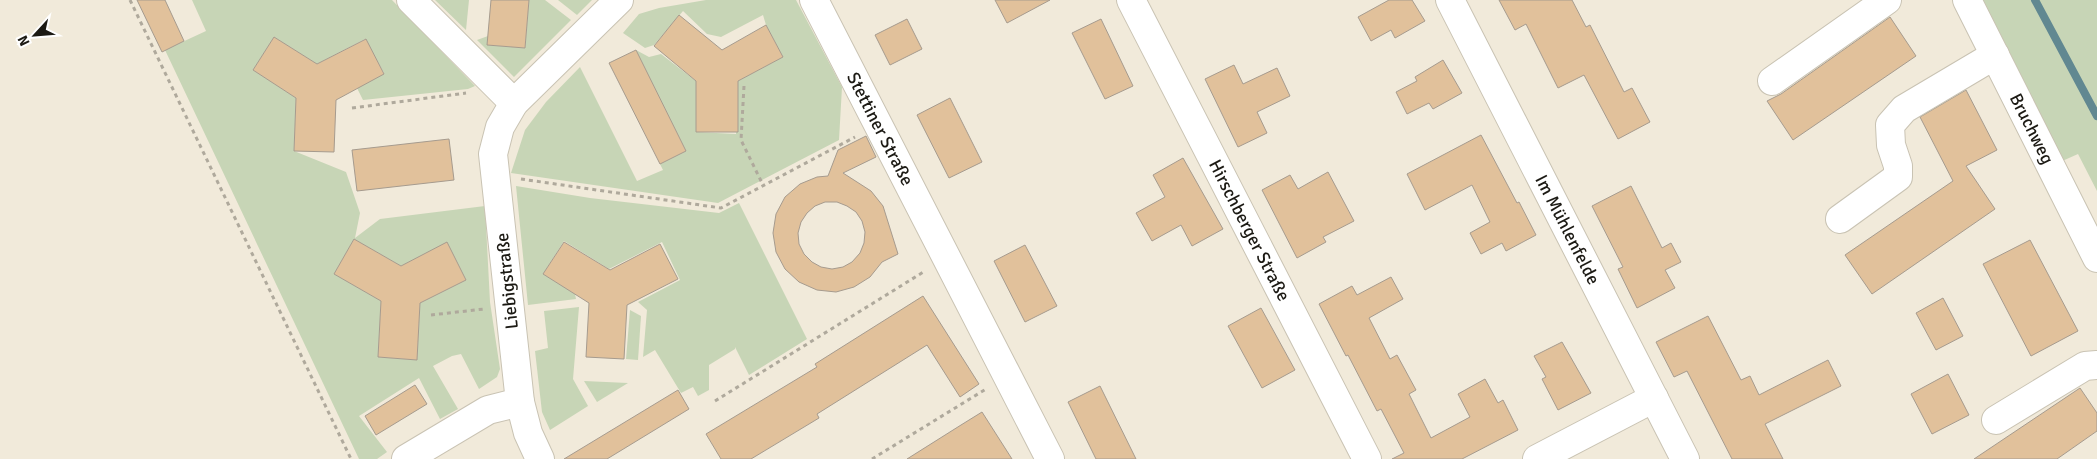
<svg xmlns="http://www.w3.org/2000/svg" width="2097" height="459" viewBox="0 0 2097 459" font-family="Signika,sans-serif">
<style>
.green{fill:#c7d5b6;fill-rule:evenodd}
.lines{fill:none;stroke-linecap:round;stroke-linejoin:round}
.stream{stroke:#618891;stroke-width:8}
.building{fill:#e1c19b;stroke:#a69b8e;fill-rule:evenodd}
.minor-casing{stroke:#c9c3b3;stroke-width:30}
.path{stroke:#afa99c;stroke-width:3;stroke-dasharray:4 4;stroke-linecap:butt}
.minor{stroke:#fff;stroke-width:28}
.labels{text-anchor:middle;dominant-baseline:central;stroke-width:4;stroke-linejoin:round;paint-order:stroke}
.street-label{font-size:18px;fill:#1c1a14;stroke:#fff}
</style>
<rect width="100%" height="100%" fill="#f1eada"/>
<g class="green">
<path d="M192 0H392L475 86 468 89 363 100 357 88 384 73 365 39 317 64 274 37 253 70 296 98 294 151 346 172 360 213 355 238 380 219 485 206 490 302 500 369 497 377 479 389 461 354 452 356 433 366 458 409 440 419 419 378 359 416 387 452 377 459H359L165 50 206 31ZM354 239 401 266 447 243 466 280 420 303 417 360 378 357 381 301 334 274Z"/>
<polygon points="435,0 469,0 466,30"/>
<polygon points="529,0 545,0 571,20 514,77 477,40 488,36 488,45 525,48"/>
<polygon points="558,0 592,0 577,15"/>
<polygon points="706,0 796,0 842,87 839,140 718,203 511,173 525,130 546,102 580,67 637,181 663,170 660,164 686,151 636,50 649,57 661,54 696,81 696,132 736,134 738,81 783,57 766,25 763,15 721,37 707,34 683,11 654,45 645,48 623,33 639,14 659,8"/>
<polygon points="1976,0 2097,0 2097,191 2078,154 2060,162"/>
<polygon points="516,186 590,198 719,213 739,203 807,339 749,375 735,347 735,349 709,365 709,390 698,396 693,387 681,393 655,350 643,357 647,310 638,302 680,280 662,242 609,269 564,241 543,274 575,294 576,299 528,305"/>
<polygon points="579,307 573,379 588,406 550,430 542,412 535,351 548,348 544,311"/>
<polygon points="630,310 641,316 638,360 626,359"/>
<polygon points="584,381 628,383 597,402"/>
</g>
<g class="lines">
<polyline class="stream" points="2035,0 2097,116"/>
</g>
<g class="building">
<polygon points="137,0 165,0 184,41 162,52"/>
<polygon points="491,0 529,0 525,48 487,45"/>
<polygon points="995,0 1050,0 1007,23"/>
<polygon points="1389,0 1412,0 1425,21 1395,38 1391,30 1371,41 1358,17"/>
<polygon points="1499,0 1572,0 1586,27 1590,25 1624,92 1632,88 1650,122 1618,139 1584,75 1558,88 1526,24 1515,30"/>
<polygon points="679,15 722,50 766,25 783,57 738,81 738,132 696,132 696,81 654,46"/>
<polygon points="1890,17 1916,56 1793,140 1767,101 1781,94"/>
<polygon points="907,19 922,49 890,65 875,35"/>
<polygon points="1101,19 1133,86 1105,99 1072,33"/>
<polygon points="274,37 317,64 366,39 384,74 336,100 334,152 294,151 296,98 253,70"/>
<polygon points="636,50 686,151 660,164 609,63"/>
<polygon points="1443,60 1462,93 1433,109 1429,103 1407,114 1396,92 1417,81 1415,77"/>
<polygon points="1234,65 1243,84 1277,68 1290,96 1257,112 1267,133 1238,147 1205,79"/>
<polygon points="1966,90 1997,150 1966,166 1995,209 1872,294 1845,255 1953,181 1920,117"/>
<polygon points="950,98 982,162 949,178 917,115"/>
<polygon points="1481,135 1517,203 1519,202 1536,235 1506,251 1502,243 1481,254 1470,233 1490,222 1472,185 1425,210 1407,174"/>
<path d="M866 136 876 157 843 173 871 191 883 206 898 254 882 262 870 277 854 287 836 292 817 290 799 282 785 269 776 252 773 233 776 214 785 197 800 184 817 177 828 176 838 150ZM825 202H837L847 206 856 212 862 221 865 232 864 243 860 253 852 262 843 267 832 269 821 267 812 262 804 254 799 244 798 233 801 222 807 213 815 206Z"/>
<polygon points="449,139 454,180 357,191 352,150"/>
<polygon points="1183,158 1223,229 1192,246 1181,225 1152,241 1136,213 1165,197 1153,175"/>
<polygon points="1328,172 1354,221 1323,237 1326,242 1297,258 1262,190 1290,175 1298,189"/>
<polygon points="1631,186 1662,248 1671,243 1681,262 1665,270 1675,288 1637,308 1618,269 1623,267 1592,206"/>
<polygon points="354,239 401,266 447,242 466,280 420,303 417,360 378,357 381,301 334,274"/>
<polygon points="2030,240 2078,331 2031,356 1983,264"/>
<polygon points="564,242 610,270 660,244 678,279 627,305 624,359 586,357 589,303 543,274"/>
<polygon points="1025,245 1057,306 1025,322 994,261"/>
<polygon points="1391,277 1403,299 1369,318 1390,359 1397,355 1416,390 1409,394 1431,438 1470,417 1458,394 1485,379 1498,403 1503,400 1518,430 1462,459 1392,459 1404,453 1381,409 1377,411 1348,355 1346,356 1319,304 1352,286 1357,295"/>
<polygon points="923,296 979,384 960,397 927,345 817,414 819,418 751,459 721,459 706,434 817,367 815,364"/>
<polygon points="1943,298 1963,336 1936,350 1916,313"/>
<polygon points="1261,308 1295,370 1262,388 1228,326"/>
<polygon points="1708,316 1741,380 1750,376 1759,395 1828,360 1841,386 1765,424 1783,459 1732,459 1687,371 1674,377 1656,342"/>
<polygon points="1562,342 1591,393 1558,410 1542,379 1546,377 1534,356"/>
<polygon points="1948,374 1969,415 1932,434 1911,394"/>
<polygon points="415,385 427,404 376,435 365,416"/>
<polygon points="1100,386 1136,459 1096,459 1068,402"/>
<polygon points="2080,388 2097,413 2097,431 2057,459 1974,459"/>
<polygon points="678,390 689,409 607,459 564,459"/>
<polygon points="982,412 1012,459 907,459 961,425"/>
</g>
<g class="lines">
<defs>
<g id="minor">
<polyline points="411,0 514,103"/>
<path id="s1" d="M814 0 1050 459"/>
<path id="s2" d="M1131 0 1367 459"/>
<path id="s3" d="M1450 0 1685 459"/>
<path id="s4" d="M1967 0 2097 258"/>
<polyline points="1772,81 1887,0"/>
<polyline points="1840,219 1898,177 1898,166 1891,145 1890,125 1904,109 1995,55"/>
<polyline points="1996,420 2085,366 2097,365"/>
<polyline points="406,459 488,410 520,402"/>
<polyline points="540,459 528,433 520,402 493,154 500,127 514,103 619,0"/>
<polyline points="1537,459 1654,398"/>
</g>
</defs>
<use href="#minor" class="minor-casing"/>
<g class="path">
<polyline points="130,0 351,459"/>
<polyline points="744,86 741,140 763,185"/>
<polyline points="352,108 466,93"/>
<polyline points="521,179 721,208 855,137"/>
<polyline points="431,315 484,309"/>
<polyline points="715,401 925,271"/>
<polyline points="872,459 986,389"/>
</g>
<use href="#minor" class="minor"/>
</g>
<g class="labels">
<g class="street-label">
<text stroke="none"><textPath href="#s1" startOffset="145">Stettiner Straße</textPath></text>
<text stroke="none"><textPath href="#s4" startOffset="144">Bruchweg</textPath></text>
<text stroke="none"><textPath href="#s3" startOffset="258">Im Mühlenfelde</textPath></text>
<text stroke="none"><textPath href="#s2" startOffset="259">Hirschberger Straße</textPath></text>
<text transform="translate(507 281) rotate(-96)">Liebigstraße</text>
</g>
</g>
<g transform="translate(35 35) rotate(244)" stroke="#ffffff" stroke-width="4" paint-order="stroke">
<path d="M0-4L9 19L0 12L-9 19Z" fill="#1c1a14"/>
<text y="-8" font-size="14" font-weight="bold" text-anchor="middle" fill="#1c1a14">N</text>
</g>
</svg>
